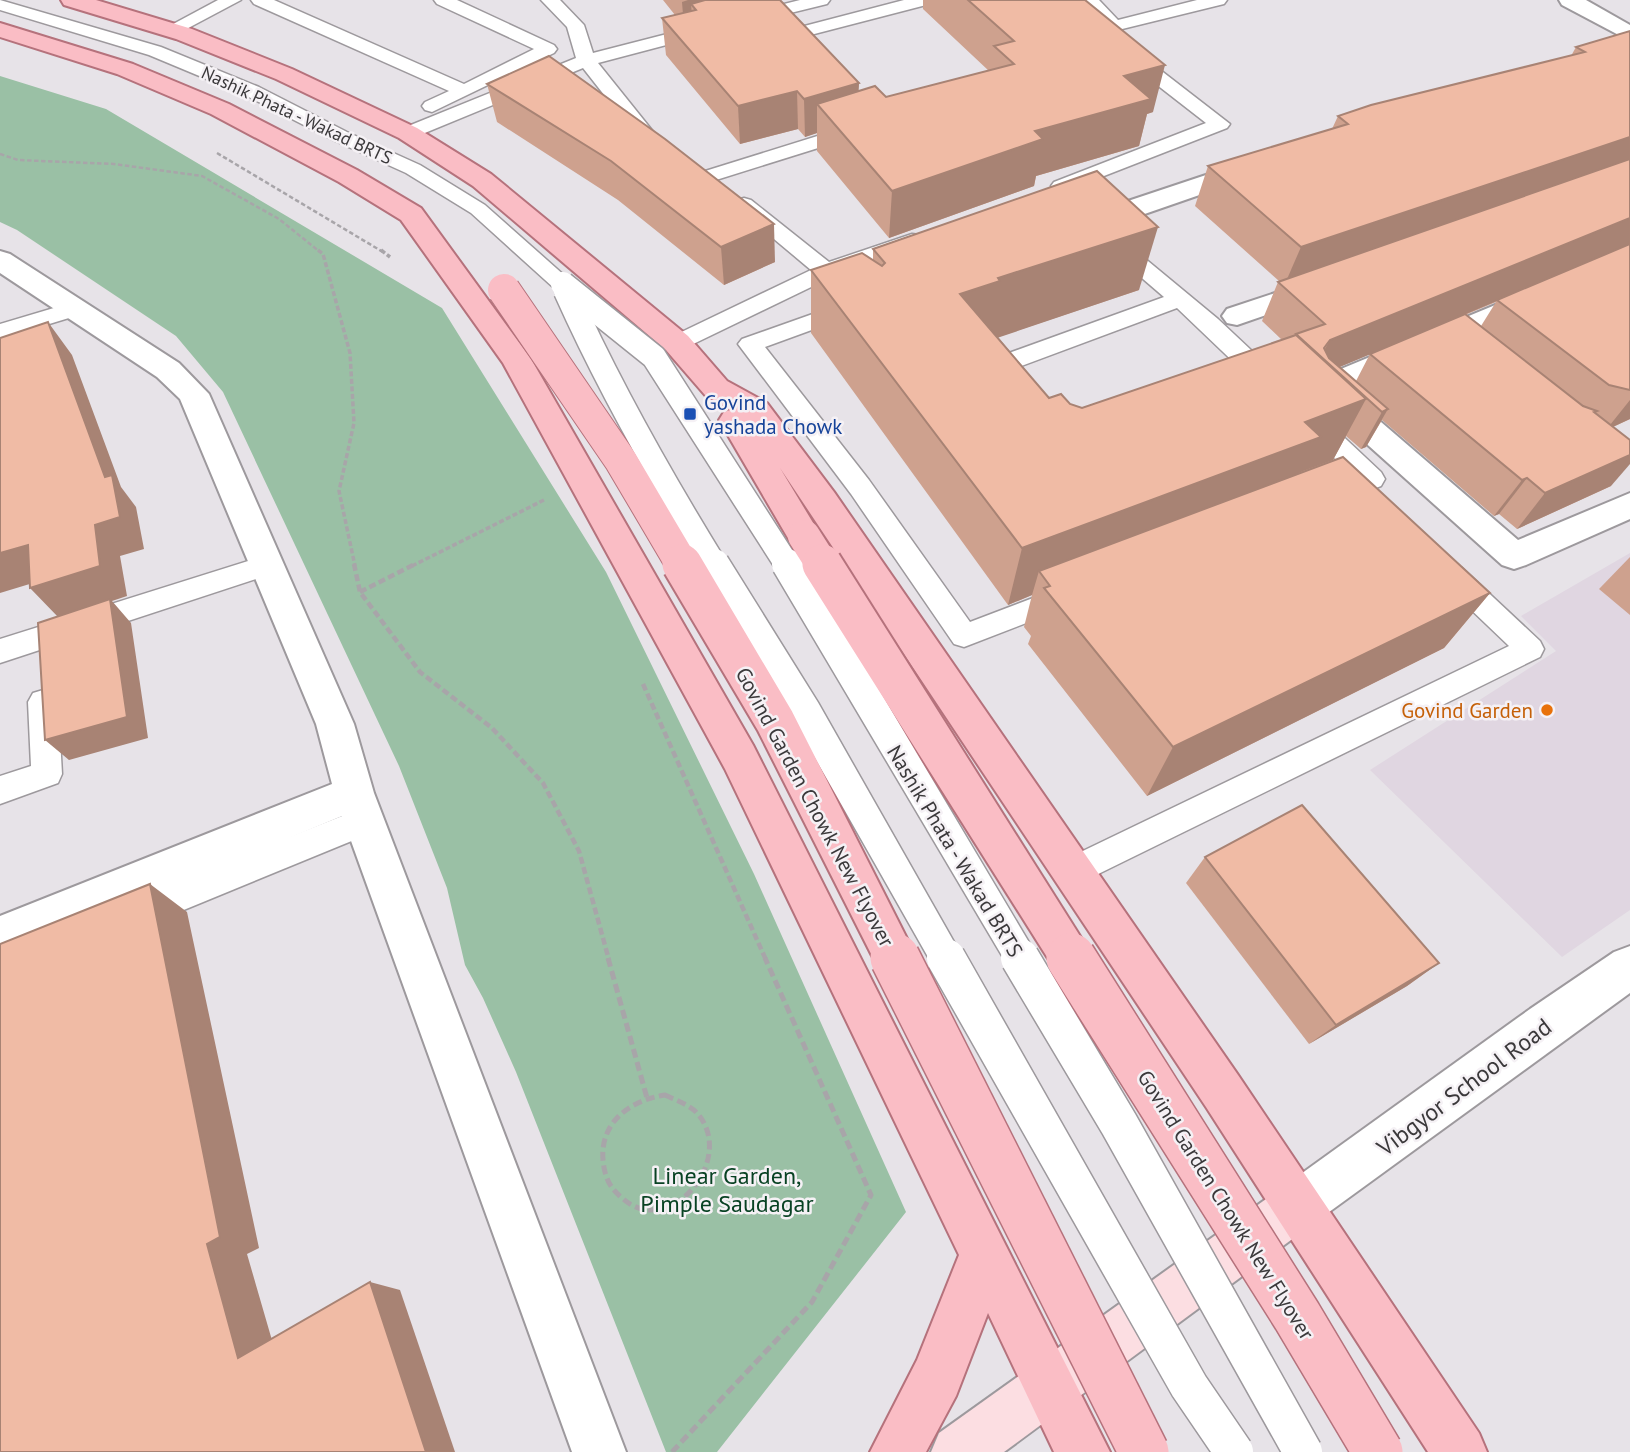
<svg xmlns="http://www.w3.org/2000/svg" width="1630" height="1452" viewBox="0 0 1630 1452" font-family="'PT Sans',sans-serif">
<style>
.built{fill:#e0d6e1}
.green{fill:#9ac0a5}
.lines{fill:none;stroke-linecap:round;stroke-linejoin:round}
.service-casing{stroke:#9d999d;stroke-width:3}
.minor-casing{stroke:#9d999d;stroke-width:4}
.tertiary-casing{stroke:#9d999d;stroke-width:4}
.secondary-casing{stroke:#9d999d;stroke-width:4}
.primary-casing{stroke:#b5727c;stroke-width:4}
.path-far3{stroke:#a8a5a9;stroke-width:2.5;stroke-dasharray:4.5 2.5;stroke-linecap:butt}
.path-far2{stroke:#a8a5a9;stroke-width:3.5;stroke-dasharray:5 2.5;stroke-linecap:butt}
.path-far1{stroke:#a8a5a9;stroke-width:4.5;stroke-dasharray:7 3.5;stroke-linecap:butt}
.path{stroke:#a8a5a9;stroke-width:5;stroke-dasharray:9 4.5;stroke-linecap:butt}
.service{fill:#fff;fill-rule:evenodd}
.minor{fill:#fff;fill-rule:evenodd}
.tertiary{fill:#fff;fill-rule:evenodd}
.secondary{fill:#fcdee2;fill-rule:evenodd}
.primary{fill:#fabdc5;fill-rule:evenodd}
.service-bridge-far2-casing{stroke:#9d999d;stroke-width:27;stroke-linecap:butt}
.service-bridge-far1-casing{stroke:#9d999d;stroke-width:33;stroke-linecap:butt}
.service-bridge-casing{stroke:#9d999d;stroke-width:41;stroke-linecap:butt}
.primary-bridge-far2-casing{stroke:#b5727c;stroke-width:34;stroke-linecap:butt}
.primary-bridge-far1-casing{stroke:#b5727c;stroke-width:43;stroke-linecap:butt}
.primary-bridge-casing{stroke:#b5727c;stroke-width:52;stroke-linecap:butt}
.service-bridge-far2{stroke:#fff;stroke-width:24}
.service-bridge-far1{stroke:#fff;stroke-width:30}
.service-bridge{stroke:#fff;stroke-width:38}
.primary-bridge-far2{stroke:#fabdc5;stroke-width:32}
.primary-bridge-far1{stroke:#fabdc5;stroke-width:39}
.primary-bridge{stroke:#fabdc5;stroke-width:49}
.wall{fill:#cea18e;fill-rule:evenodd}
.shaded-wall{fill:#a88374}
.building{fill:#f0bba5;stroke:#a88374;stroke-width:2}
.transit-dot{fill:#1a4fb4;stroke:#f5f1f5;stroke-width:2.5}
.food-dot{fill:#e8710a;stroke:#f5f1f5;stroke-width:2.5}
.labels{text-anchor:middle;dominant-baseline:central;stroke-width:5;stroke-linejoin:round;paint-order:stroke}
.far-street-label{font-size:18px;fill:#3b393b;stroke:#f5f1f5}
.transit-label{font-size:21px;fill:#164399;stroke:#f5f1f5;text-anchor:start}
.food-label{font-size:21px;fill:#c56008;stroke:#f5f1f5;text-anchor:end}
.street-label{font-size:21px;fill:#3b393b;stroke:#f5f1f5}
.near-street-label{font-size:24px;fill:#3b393b;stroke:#f5f1f5}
.near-park-label{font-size:24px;fill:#084223;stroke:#f5f1f5}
</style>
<rect width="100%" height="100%" fill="#e7e3e8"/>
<polygon class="built" points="1630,553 1630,910 1562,957 1370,770 1556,651 1521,616"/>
<polygon class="green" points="0,76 106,109 442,308 606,572 754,874 906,1212 717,1452 666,1452 516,1072 483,998 465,965 447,888 399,766 223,392 176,336 17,230 0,222"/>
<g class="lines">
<defs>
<g id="service">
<polygon points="0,0 161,47 259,87 347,132 420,165 485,205 574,284 571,289 555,289 471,213 406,173 333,140 245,95 149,55 0,10"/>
<polygon points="218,0 241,0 177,34 171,35 162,30"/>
<polygon points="251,0 274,0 464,84 534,49 437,4 434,0 457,0 554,45 557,49 554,53 432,112 425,110 422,106 425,102 449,91 254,4"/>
<polygon points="541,0 560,0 584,25 593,53 702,25 708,26 711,30 708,34 598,63 659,139 662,143 659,147 645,147 583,68 415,137 401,137 398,133 401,129 576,58 567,27"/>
<polygon points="800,0 830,0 827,4 750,23 741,18 744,14"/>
<polygon points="904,0 933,0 930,4 795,39 786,34 789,30"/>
<polygon points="1080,0 1099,0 1118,20 1197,0 1227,0 1224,4 1114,31 1108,30"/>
<polygon points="1131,51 1137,52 1230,124 1227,128 1068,190 1054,190 1051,186 1054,182 1206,123 1125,60 1122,56"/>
<polygon points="856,124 863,126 866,130 863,134 716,180 702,180 699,176 702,172"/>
<polygon points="744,198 751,200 829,262 912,234 920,235 923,240 920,245 834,276 685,348 677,351 669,348 665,343 669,338 811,270 737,208 734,204 737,200"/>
<path d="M1089 216 1096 218 1218 319 1381 472 1385 479 1381 486 964 647 954 644 851 494 738 344 742 339ZM1086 230 1164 297 981 363 977 369C984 381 990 387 1004 383L1008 377 1005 372 1177 308 1353 476 970 622 869 480 765 347Z"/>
<polygon points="74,302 82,304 85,309 82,314 0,339 0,324"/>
<polygon points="267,555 277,558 280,565 277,572 0,663 0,639"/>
<polygon points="1452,565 1462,568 1540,641 1544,649 1540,657 1084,881 1073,886 1062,881 1057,871 1062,861 1509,646 1442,582 1438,575 1442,568"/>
<polygon points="43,690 53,693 58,702 62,774 58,783 0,804 0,776 31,766 28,702 33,693"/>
<polygon points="365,807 376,811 381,821 376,831 135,930 123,925 118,914 123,903"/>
</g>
<g id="minor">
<polygon points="1251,160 1260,162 1264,168 1260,174 1133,218 1123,220 1113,218 1110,212 1113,206"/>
<polygon points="1630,249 1630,268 1345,391 1518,540 1630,493 1630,519 1526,565 1514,569 1502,565 1312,395 1308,388 1312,381"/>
<polygon points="0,251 10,254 179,363 209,394 354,724 374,793 626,1452 572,1452 342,816 0,958 0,916 332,784 316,724 180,399 157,377 0,273"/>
<polygon points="1317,279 1327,282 1331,288 1327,294 1237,325 1227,323 1222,316 1227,309"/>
</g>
<g id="tertiary">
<polygon points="1559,0 1586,0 1630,25 1630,41 1562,5"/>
<polygon points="1630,946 1630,993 1314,1223 1297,1231 1280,1223 1272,1206 1280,1189 1530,1009 1614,952"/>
</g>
<polygon id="secondary" points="1297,1181 1314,1189 1322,1206 1314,1223 1004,1452 931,1452 939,1433 1280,1189"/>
<g id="primary">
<polygon points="61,0 96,0 192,29 292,69 417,128 491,174 688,336 727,381 767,403 834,492 1238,1075 1479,1433 1487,1452 1428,1452 1206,1107 780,468 821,536 816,545 804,549 792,545 719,420 724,412 730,410 705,395 666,350 473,186 399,138 276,79 176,39 64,5"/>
<polygon points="0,23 133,64 229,104 357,170 421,208 531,359 753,745 1110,1452 1054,1452 988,1313 956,1396 926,1452 870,1452 917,1360 959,1255 725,769 503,363 401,220 339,182 211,114 117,74 0,37"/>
</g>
</defs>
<use href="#service" class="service-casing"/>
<use href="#minor" class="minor-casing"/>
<use href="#tertiary" class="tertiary-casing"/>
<use href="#secondary" class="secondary-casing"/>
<use href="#primary" class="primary-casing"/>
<g class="path-far3">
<polyline points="217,153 383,252"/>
<polyline points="0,154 18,160 114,164 202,176 279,219 320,252"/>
</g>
<g class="path-far2">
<polyline points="318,250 323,254 350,353 354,423 339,491 355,566"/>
<polyline points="381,250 390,257"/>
<polyline points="412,566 546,499"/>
</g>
<g class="path-far1">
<polyline points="354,564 360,592 420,672 492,728 543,783 579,851 609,960"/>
<polyline points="360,592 415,564"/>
<polyline points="643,684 766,960"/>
</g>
<g class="path">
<polyline points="608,958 647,1098"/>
<path d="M665 1095C675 1100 690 1105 697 1113 738 1159 669 1241 622 1198 613 1190 608 1184 605 1172 594 1128 625 1101 665 1095Z"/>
<polyline points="672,1452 812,1302 871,1195 765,958"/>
</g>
<use href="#service" class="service"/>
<use href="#minor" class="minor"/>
<use href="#tertiary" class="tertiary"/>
<use href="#secondary" class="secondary"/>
<use href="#primary" class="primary"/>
<defs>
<g id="service-bridge-far2">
<polyline points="563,284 654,357 788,566"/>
<path d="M566 291C609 387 660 477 715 566"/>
</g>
<g id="service-bridge-far1">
<polyline points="714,564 805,710 947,960"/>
<polyline points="787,564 1022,960"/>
</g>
<g id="service-bridge">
<polyline points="946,958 1189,1386 1234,1452"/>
<polyline points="1020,958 1119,1124 1303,1452"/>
</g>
<g id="primary-bridge-far2">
<polyline points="504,290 621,461 683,566"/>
<polyline points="804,536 823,566"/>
</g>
<g id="primary-bridge-far1">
<polyline points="682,564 775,721 896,960"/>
<polyline points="822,564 1072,960"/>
</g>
<g id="primary-bridge">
<polyline points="895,958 1144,1452"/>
<polyline points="1071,958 1297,1316 1378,1452"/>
</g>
</defs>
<use href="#service-bridge-far2" class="service-bridge-far2-casing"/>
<use href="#service-bridge-far1" class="service-bridge-far1-casing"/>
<use href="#service-bridge" class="service-bridge-casing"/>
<use href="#primary-bridge-far2" class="primary-bridge-far2-casing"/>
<use href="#primary-bridge-far1" class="primary-bridge-far1-casing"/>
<use href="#primary-bridge" class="primary-bridge-casing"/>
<use href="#service-bridge-far2" class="service-bridge-far2"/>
<use href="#service-bridge-far1" class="service-bridge-far1"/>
<use href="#service-bridge" class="service-bridge"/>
<use href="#primary-bridge-far2" class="primary-bridge-far2"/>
<use href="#primary-bridge-far1" class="primary-bridge-far1"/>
<use href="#primary-bridge" class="primary-bridge"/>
</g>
<g class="wall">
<polygon points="663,0 780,0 859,83 858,91 886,97 989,71 923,9 923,0 1085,0 1153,112 1147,114 1139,146 1036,176 1034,186 889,238 817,151 817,133 805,137 798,129 740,144 666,55 662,18 675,15"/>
<path d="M1630 31V419L1613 427 1611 486 1517 529 1499 514 1494 516 1382 420 1366 447 1361 449 1346 436 1333 460 1303 472 1490 593 1444 648 1147 796 1028 644 1031 636 1024 627 1032 595 1008 605 811 333V270L873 260V249L1139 290 998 337 1049 398 1082 408 1282 340 1262 321 1278 282 1279 281 1195 206 1208 166 1332 129 1338 116 1571 56 1576 47ZM1496 302 1481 326 1465 315ZM1419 334 1370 354 1356 381 1339 367Z"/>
<polygon points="487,84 775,262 724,285 618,200 497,122"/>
<polygon points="1630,557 1630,615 1599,589"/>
<polygon points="1205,857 1439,963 1407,986 1309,1044 1186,883"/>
</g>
<g class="shaded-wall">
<polygon points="688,0 756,0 691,4 693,25 684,27 682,2"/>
<polygon points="1165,65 1153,112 1147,114 1139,146 1036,176 1034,186 889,238 892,191 1035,131 1124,76"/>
<polygon points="859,83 857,121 817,104 817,133 805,137 804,99"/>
<polygon points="797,91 798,129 740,144 738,106"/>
<polygon points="1630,137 1630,167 1284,286 1301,247"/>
<polygon points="1630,218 1630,245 1335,369 1321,356 1330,340"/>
<polygon points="774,224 775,262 724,285 721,247"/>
<polygon points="1158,227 1139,290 991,340 960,294 998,278"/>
<polygon points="48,322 72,355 121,487 136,507 144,549 120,556 127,596 112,601 131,623 148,738 69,760 45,740 59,618 30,588 95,525 105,477"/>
<polygon points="1366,399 1333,460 1303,471 1050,586 1039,571 1032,595 1008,605 1022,548 1305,422"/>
<polygon points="1630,400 1630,419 1606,430"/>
<polygon points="1388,409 1366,447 1361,449 1382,412"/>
<polygon points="1630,455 1630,464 1611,486 1517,529 1545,493"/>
<polygon points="1527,478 1499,514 1494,516 1522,480"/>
<polygon points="28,545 56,576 0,593 0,553"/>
<polygon points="1490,593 1444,648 1147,796 1173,747"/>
<polygon points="150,884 187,912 259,1248 247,1254 278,1361 238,1358 207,1244"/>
<polygon points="1439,963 1407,986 1309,1044 1336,1025"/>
<polygon points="370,1282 400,1290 455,1452 426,1452"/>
</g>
<g class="building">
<polygon points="705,0 780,0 859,83 804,99 797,91 738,106 662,18 696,10 691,4"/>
<polygon points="968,0 1085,0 1165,65 1124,76 1151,99 1035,131 1043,139 892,191 817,104 875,86 886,97 1014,64 994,46 1014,41"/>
<polygon points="1630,31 1630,137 1301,247 1208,166 1348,124 1338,116 1371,105 1585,52 1576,47"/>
<polygon points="549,56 665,139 774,224 721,247 611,161 487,84"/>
<polygon points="1630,159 1630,218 1330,340 1324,348 1329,358 1388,409 1382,412 1296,334 1325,324 1278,282"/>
<polygon points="1097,171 1158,227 998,278 1000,281 960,294 1049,398 1061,394 1070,404 1082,408 1296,335 1366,399 1305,422 1321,437 1022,548 811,270 862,253 882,266 885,263 873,249"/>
<polygon points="1630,244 1630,390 1609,385 1497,300"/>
<polygon points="1465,314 1583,406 1597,411 1594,412 1630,440 1630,455 1545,493 1527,478 1522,480 1370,354"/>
<polygon points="48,322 105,477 112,475 120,517 95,525 100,566 30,588 28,545 0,553 0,338"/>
<polygon points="1343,457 1490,593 1173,747 1044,588 1050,586 1039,571"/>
<polygon points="110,599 127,717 45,740 38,623"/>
<polygon points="1302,805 1439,963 1336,1025 1205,857"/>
<polygon points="150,884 220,1237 207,1244 238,1358 370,1282 426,1452 0,1452 0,944"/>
</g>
<rect class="transit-dot" x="683" y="407" width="14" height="14" rx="3.5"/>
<circle class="food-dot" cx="1547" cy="710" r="7"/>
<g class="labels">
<g class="far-street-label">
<text transform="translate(297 115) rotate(25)">Nashik Phata - Wakad BRTS</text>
</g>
<g class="transit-label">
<text x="704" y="402">Govind<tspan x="704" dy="24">yashada Chowk</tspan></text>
</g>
<g class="food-label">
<text x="1533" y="710">Govind Garden</text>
</g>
<g class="street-label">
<text transform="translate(815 807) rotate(62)">Govind Garden Chowk New Flyover</text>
<text transform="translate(955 851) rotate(59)">Nashik Phata - Wakad BRTS</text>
<text transform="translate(1226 1205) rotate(58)">Govind Garden Chowk New Flyover</text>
</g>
<g class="near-street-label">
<text transform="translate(1464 1087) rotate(-37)">Vibgyor School Road</text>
</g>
<g class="near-park-label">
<text x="727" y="1175">Linear Garden,<tspan x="727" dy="28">Pimple Saudagar</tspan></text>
</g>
</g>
</svg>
